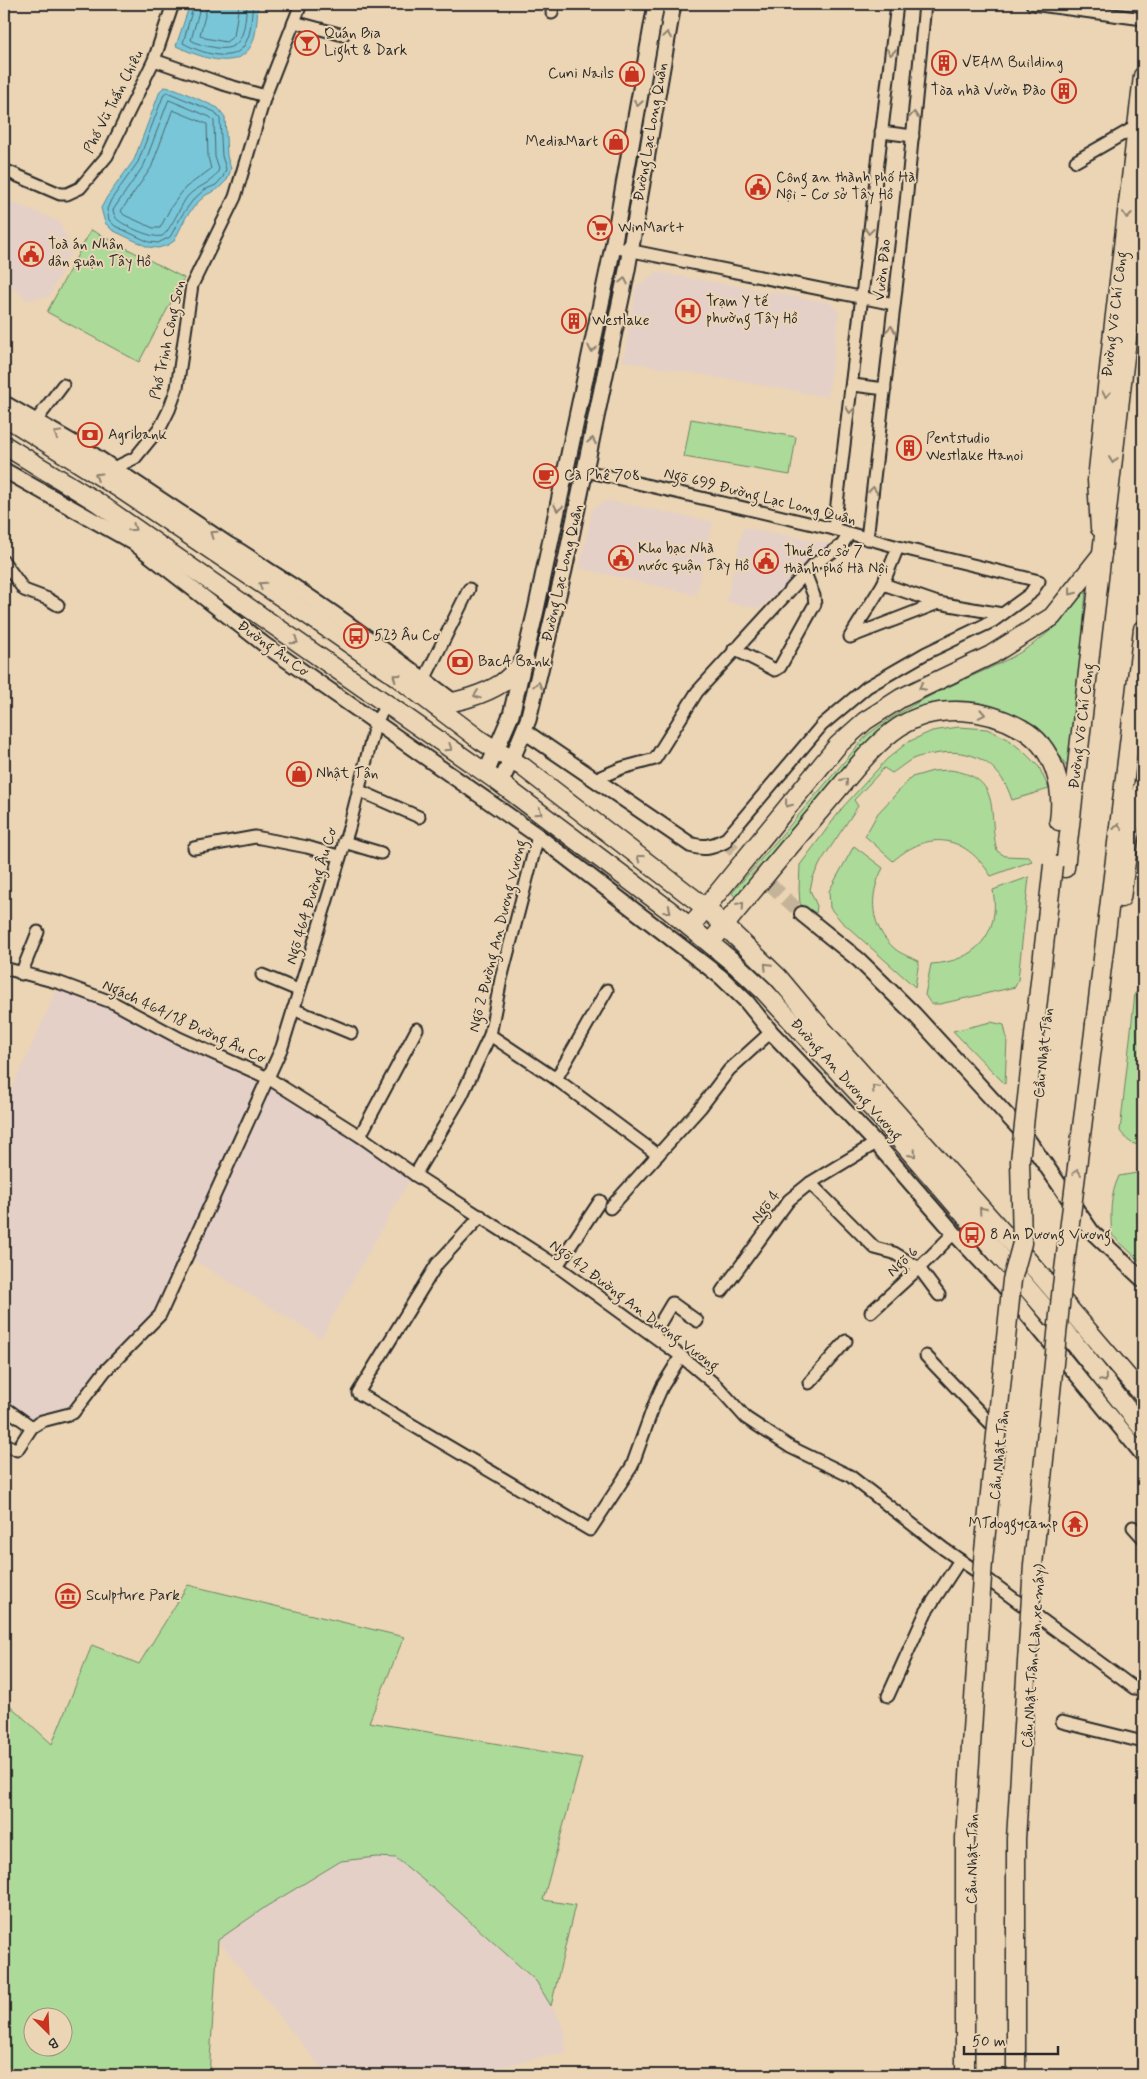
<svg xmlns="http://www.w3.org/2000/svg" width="1147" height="2079" viewBox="0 0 1147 2079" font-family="Mynerve,sans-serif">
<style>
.built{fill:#e5d0c8}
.green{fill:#acda99;stroke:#6c8262;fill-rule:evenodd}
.water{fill:#79c6d8;stroke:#5a8893}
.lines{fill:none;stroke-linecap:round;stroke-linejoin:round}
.shore{stroke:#4a6970;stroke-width:1}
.tertiary-tunnel{stroke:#c5b399;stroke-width:14;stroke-dasharray:14 7;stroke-linecap:butt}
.minor-casing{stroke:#2b2b2b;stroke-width:15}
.tertiary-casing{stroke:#2b2b2b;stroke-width:18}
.secondary-casing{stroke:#2b2b2b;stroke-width:19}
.primary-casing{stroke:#2b2b2b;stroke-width:21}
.trunk-casing{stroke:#2b2b2b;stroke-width:21}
.minor{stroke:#ebd5b4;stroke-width:11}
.tertiary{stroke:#ebd5b4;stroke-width:14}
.secondary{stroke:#ebd5b4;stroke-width:15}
.primary{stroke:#ebd5b4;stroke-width:18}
.trunk{stroke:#ebd5b4;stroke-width:18}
.trunk-bridge-casing{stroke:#2b2b2b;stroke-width:21;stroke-linecap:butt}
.trunk-bridge{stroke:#ebd5b4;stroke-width:18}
.oneway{stroke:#8b8070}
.labels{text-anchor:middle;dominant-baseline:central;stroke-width:4;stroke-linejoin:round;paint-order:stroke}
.poi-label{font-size:15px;fill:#2b2b2b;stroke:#ebd5b4;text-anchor:start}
.street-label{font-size:15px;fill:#2b2b2b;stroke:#ebd5b4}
</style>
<rect width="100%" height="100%" fill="#ebd5b4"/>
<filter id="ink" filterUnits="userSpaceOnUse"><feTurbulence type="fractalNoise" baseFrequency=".02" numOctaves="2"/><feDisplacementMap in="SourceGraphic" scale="10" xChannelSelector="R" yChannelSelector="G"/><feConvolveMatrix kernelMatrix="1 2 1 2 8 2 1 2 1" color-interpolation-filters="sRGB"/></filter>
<g filter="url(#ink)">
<g class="built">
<polygon points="6,200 59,221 72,250 49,297 27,300 4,279 4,205"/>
<polygon points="657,272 829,302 839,312 828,397 623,361 636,287"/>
<polygon points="608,500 713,522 696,595 579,568 593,508"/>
<polygon points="743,527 830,544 830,548 809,562 759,609 726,602"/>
<polygon points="60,983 268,1078 413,1173 321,1338 187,1256 160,1315 73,1413 32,1427 4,1412 4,1106"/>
<polygon points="377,1857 396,1858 434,1889 536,1981 565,2029 566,2052 467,2075 327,2075 218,1940 267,1906 342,1861"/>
</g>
<g class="green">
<polygon points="91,230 184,278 139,362 47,312"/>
<polygon points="691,419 796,437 790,475 684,457"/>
<path d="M1086 588 1073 779C1057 745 1035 721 999 708 968 696 930 700 901 716 868 735 835 778 811 807 786 837 760 867 736 898L732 893 867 735C896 713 926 697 959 682 987 669 1016 658 1040 639 1059 625 1072 606 1086 588Z"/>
<path d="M959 727 987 729 1008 739 1025 753 1039 767 1049 789 1012 800C1000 762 971 747 934 754 928 755 920 756 915 758 907 761 899 769 892 773L884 768 854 800 858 806 822 860 813 877 810 890 817 906 816 913 800 904 799 889 800 865 843 807 887 759 908 742 932 731Z"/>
<polygon points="1143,729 1143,758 1135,769 1130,768"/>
<path d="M950 770C1004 778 987 812 997 851L1005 856 1029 857 1032 861 991 876C965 835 929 829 893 861L865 836 878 813 912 777 933 771Z"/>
<path d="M854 846 883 868C868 896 870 927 895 949 901 954 912 958 919 961L915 987 841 921 830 908 829 891Z"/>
<path d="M1029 877 1018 980 1015 987 940 1004H931L925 995 931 964C975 962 1001 934 993 890Z"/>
<path d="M1143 991V1144C1132 1147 1126 1139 1120 1131L1135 993Z"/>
<polygon points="991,1022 1004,1025 1007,1039 1005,1084 953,1031"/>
<path d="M1143 1172V1264L1112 1235C1110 1214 1110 1195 1119 1176Z"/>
<path d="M188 1585 404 1637 369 1722 582 1758 543 1900 575 1905 551 2006 536 1981 434 1889 396 1858 377 1857 341 1861 267 1906 218 1940 209 2075H4V1700L52 1744 92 1645 139 1664ZM32 2016H62V2046H32Z"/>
</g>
<g class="water">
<path d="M190 4H258C257 17 257 35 251 46 236 73 196 55 176 46Z"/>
<polygon points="164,87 176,89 218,108 225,117 227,156 231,169 227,180 218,189 206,195 197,203 186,217 174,241 168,245 158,248 148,247 112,230 105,223 101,208 107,197 134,160 160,91"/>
</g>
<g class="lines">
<g class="shore">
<path d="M194 4 183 43C199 52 236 66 246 42 252 31 251 16 253 4"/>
<path d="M201 4 191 40C199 45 207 46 217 48 246 52 244 25 247 4"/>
<polyline points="208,4 200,35 205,38 226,42 234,36 239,4"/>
<polygon points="167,92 215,112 220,119 222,156 226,169 223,177 216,185 204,190 193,200 182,215 170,237 158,243 149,242 115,226 109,220 107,209 111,200 138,162 164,94"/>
<path d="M169 100 210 117 214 121 215 157 219 169C215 183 196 186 187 197 181 205 169 233 162 236 153 239 125 226 118 220 115 218 114 214 113 210L144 165Z"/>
<polygon points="173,110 207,124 208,157 211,169 185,188 171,207 160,228 153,228 124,215 121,211 151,168"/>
</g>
<polyline class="tertiary-tunnel" points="724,841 802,914"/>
<defs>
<g id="minor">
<polyline points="1032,4 1143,19"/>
<polyline points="552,13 553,4"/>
<polyline points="294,22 343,35"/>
<polyline points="154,60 223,84 265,96"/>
<polyline points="881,132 913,136"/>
<polyline points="1076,161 1137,126"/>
<polyline points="4,170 60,194 67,194 80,188 107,156 154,60 173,4"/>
<polyline points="613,247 894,304"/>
<polyline points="853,385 885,389"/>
<polyline points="35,422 63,385"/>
<polyline points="114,468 135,458 161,426 169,410 177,388 192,285 235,197 265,96 301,4"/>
<polyline points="586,471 834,529 898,547 1039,581 1030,594 993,621 926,653 867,687 822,725 724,841"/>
<polyline points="834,529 897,4"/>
<polyline points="867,539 906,203 925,4"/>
<polyline points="898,547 883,584 938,603 1002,614"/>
<polyline points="4,562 24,590 48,599 58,605"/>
<polyline points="883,584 850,637 938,603"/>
<polyline points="734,649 775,670 780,667 815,604 814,596 805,573"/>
<polyline points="424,680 469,589"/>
<polyline points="596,779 622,768 655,759 697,692 813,565 842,545 849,534"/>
<polyline points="358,790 419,817"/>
<polyline points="344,842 381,853"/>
<polyline points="194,848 255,837 307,847 338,856"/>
<polyline points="4,968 60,983 114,1003 179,1038 268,1078 360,1136 415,1175 557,1266 681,1356 718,1387 746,1418 790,1447 850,1476 944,1549 979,1573 1134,1688 1143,1689"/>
<polyline points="21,974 38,932"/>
<polyline points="262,975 298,990"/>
<polyline points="293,1009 351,1033"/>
<polyline points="490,1035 556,1079 658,1155"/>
<polyline points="556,1079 607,990"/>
<polyline points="360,1136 417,1029"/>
<polyline points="415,1175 461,1097 490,1035 501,979 538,836"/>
<polyline points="810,1183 875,1248 894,1253 919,1268 939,1295"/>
<polyline points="610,1208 701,1107 729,1070 771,1032"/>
<polyline points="481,1216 437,1264 358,1393 590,1530 632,1466 654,1405 662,1387 681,1356"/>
<polyline points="557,1266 600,1201"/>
<polyline points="722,1291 789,1200 810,1183 876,1143"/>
<polyline points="871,1312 919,1268 954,1233"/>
<polyline points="653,1335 672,1303 697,1321"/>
<polyline points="926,1356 990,1423"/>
<polyline points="809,1383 846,1341"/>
<polyline points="4,1407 32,1427"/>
<polyline points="4,1443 17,1450 32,1427 42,1421 73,1413 105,1371 160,1315 282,1047 349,828 376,721 387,705"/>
<polyline points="1133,1527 1143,1538"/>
<polyline points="888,1696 926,1612 960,1560"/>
<polyline points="1062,1722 1143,1742"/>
</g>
<g id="tertiary">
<path d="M4 403 86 450 229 545C245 553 258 564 274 574 336 613 395 658 454 702"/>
<polyline points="4,470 134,543 265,645 538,836 721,977 746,1001 771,1032 876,1143 954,1233 1003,1285 1143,1455"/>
<path d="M524 731 691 845C704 849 712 847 724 841"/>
<polyline points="802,914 859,960 914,1014 1024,1134 1092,1232 1143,1280"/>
</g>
<g id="secondary">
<polyline points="486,773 511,715 536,610 613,247 656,4"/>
<polyline points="500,783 512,759 528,720 564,570 627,270 673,4"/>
</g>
<g id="primary">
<polyline points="4,416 119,488 317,621 397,677 480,740 523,767 706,908 778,977 814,1020 1038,1272 1143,1395"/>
<polyline points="4,445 97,502 500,783 669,910 735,964 763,990 881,1118 1073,1341 1143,1429"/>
<polyline points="1100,528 1097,480 1113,332 1143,76"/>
<path d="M435 706C458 701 482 696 502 683 510 677 518 668 525 661"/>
</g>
<g id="trunk">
<polyline points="1065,868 1143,203"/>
<polyline points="1121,898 1131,825 1143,786"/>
<polyline points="690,927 838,745 865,721 901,698 991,655 1052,617 1102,554"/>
<path d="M710 943C749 895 789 847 829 800 850 776 872 745 899 727 936 703 985 708 1022 729 1054 747 1064 787 1059 821"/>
<polyline points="1095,1024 1143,629"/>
</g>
</defs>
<use href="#minor" class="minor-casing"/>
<use href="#tertiary" class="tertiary-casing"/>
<use href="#secondary" class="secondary-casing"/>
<use href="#primary" class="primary-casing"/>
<use href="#trunk" class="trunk-casing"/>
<use href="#minor" class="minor"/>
<use href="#tertiary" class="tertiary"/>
<use href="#secondary" class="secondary"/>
<use href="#primary" class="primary"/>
<use href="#trunk" class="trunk"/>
<defs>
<g id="trunk-bridge">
<polyline points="965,2075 965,1838 983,1561 1012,1280 1022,1243 1020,1161 1053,865"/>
<polyline points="1016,2075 1016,1839 1033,1565 1062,1286 1095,1024"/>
</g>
</defs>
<use href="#trunk-bridge" class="trunk-bridge-casing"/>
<use href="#trunk-bridge" class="trunk-bridge"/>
</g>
<defs><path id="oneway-chevron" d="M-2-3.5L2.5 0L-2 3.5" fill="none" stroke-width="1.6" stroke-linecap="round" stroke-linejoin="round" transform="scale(1.25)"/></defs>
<g class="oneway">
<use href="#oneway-chevron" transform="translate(667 35) rotate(-81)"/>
<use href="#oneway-chevron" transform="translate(891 52) rotate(97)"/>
<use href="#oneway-chevron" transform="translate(638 103) rotate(100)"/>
<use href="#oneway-chevron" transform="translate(914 115) rotate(-85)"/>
<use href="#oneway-chevron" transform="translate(1127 215) rotate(97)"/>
<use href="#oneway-chevron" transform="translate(869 231) rotate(97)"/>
<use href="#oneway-chevron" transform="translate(624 281) rotate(-78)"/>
<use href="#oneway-chevron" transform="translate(891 329) rotate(-84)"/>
<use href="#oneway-chevron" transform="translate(592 349) rotate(102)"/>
<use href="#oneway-chevron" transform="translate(1106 394) rotate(96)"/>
<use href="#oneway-chevron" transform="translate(850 410) rotate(97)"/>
<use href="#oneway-chevron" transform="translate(57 434) rotate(-151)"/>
<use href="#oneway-chevron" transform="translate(592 441) rotate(-79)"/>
<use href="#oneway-chevron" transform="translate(1113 460) rotate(97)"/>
<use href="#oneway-chevron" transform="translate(98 476) rotate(-148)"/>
<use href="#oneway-chevron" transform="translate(873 490) rotate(-83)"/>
<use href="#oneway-chevron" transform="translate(558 508) rotate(102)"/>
<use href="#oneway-chevron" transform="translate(133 528) rotate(35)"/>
<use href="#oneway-chevron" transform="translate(213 534) rotate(-145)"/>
<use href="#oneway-chevron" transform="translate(262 585) rotate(-146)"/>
<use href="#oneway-chevron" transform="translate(1072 592) rotate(128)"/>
<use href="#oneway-chevron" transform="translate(295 641) rotate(35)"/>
<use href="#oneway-chevron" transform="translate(396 677) rotate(-144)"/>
<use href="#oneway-chevron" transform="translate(538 685) rotate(-77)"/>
<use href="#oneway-chevron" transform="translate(922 687) rotate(152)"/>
<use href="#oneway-chevron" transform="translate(477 695) rotate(161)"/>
<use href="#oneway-chevron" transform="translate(982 714) rotate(11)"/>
<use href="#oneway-chevron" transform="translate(449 748) rotate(34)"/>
<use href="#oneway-chevron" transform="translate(845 781) rotate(-49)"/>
<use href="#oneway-chevron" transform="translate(788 804) rotate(128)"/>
<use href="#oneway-chevron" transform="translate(539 812) rotate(35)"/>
<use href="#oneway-chevron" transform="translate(1118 827) rotate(-83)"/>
<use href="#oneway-chevron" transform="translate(640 858) rotate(-143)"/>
<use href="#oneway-chevron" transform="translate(741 905) rotate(-49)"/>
<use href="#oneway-chevron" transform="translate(668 910) rotate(38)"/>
<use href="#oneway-chevron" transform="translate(767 966) rotate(-134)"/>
<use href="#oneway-chevron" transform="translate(875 1088) rotate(-132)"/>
<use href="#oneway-chevron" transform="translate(913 1154) rotate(49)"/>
<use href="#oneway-chevron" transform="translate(1077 1172) rotate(-83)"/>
<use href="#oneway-chevron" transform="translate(982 1210) rotate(-132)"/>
<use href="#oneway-chevron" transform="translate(1104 1379) rotate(52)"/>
</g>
</g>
<defs>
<symbol id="bar-ring" viewBox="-11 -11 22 22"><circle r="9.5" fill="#ebd5b4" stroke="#c8321e" stroke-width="1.5"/><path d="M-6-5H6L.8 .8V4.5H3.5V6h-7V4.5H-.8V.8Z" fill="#c8321e"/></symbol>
<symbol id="building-ring" viewBox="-11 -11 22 22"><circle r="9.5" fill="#ebd5b4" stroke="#c8321e" stroke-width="1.5"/><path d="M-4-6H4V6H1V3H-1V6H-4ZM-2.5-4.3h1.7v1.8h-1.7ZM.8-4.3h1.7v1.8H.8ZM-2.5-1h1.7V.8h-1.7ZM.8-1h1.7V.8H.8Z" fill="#c8321e"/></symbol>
<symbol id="shop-ring" viewBox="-11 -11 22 22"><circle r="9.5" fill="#ebd5b4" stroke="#c8321e" stroke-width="1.5"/><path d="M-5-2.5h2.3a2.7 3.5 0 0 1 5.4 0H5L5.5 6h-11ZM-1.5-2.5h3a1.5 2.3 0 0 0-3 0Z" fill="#c8321e"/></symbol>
<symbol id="civic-ring" viewBox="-11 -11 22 22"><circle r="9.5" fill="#ebd5b4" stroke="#c8321e" stroke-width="1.5"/><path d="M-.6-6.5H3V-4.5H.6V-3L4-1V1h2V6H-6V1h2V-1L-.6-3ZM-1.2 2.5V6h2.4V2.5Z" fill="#c8321e"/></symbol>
<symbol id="supermarket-ring" viewBox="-11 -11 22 22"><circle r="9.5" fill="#ebd5b4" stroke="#c8321e" stroke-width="1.5"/><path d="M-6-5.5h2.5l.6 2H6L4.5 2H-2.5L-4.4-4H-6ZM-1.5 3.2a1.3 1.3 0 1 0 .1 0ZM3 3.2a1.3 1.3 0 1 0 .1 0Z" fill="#c8321e"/></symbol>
<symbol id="hospital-ring" viewBox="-11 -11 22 22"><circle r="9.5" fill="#ebd5b4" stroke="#c8321e" stroke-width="1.5"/><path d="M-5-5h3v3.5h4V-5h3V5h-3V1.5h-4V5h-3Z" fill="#c8321e"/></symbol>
<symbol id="bank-ring" viewBox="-11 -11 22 22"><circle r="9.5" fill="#ebd5b4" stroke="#c8321e" stroke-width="1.5"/><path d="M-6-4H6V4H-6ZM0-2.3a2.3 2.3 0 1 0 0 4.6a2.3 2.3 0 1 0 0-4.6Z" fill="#c8321e"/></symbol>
<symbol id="cafe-ring" viewBox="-11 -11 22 22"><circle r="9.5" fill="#ebd5b4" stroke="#c8321e" stroke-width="1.5"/><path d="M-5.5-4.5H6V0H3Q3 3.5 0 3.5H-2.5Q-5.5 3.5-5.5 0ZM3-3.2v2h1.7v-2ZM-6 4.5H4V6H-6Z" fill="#c8321e"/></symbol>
<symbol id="bus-ring" viewBox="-11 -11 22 22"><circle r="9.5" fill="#ebd5b4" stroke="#c8321e" stroke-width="1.5"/><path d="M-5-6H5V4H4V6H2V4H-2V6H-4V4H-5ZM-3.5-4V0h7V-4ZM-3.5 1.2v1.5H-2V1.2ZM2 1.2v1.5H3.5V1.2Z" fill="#c8321e"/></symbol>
<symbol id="temple-ring" viewBox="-11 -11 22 22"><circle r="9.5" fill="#ebd5b4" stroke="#c8321e" stroke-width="1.5"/><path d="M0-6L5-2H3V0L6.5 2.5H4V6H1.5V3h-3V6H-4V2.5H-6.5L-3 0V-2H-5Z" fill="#c8321e"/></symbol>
<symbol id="museum-ring" viewBox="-11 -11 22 22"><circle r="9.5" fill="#ebd5b4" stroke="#c8321e" stroke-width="1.5"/><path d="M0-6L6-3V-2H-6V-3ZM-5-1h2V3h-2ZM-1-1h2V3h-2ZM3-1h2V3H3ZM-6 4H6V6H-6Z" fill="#c8321e"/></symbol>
</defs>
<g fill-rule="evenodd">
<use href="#bar-ring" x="293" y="29" width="28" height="28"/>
<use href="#building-ring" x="930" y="49" width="28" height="28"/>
<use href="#shop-ring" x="618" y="60" width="28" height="28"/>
<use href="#building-ring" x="1050" y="77" width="28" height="28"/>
<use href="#shop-ring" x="602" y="128" width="28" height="28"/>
<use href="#civic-ring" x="744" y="173" width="28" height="28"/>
<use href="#supermarket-ring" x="586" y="214" width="28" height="28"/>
<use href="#civic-ring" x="17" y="240" width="28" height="28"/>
<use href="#hospital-ring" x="674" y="297" width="28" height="28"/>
<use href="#building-ring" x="560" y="307" width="28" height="28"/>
<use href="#bank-ring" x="76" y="421" width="28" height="28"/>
<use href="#building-ring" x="895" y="434" width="28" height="28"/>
<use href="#cafe-ring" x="532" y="462" width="28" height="28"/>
<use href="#civic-ring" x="607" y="544" width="28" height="28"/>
<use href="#civic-ring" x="752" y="547" width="28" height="28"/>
<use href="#bus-ring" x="342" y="622" width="28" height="28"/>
<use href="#bank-ring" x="446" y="648" width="28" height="28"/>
<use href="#shop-ring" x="285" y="760" width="28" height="28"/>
<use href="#bus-ring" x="958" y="1221" width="28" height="28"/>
<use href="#temple-ring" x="1061" y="1510" width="28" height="28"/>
<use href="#museum-ring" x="54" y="1582" width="28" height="28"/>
</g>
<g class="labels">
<g class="poi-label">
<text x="324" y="34">Quán Bia<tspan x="324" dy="17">Light &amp; Dark</tspan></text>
<text x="962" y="63">VEAM Building</text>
<text x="614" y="74" text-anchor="end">Cuni Nails</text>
<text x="1046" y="91" text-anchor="end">Tòa nhà Vườn Đào</text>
<text x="598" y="142" text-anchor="end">MediaMart</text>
<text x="776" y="178">Công an thành phố Hà<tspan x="776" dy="17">Nội - Cơ sở Tây Hồ</tspan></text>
<text x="618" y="228">WinMart+</text>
<text x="48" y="245">Toà án Nhân<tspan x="48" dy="17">dân quận Tây Hồ</tspan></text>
<text x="706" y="302">Trạm Y tế<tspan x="706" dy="17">phường Tây Hồ</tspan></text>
<text x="592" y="321">Westlake</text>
<text x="108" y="435">Agribank</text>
<text x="926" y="439">Pentstudio<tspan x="926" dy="17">Westlake Hanoi</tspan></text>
<text x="564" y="476">Cà Phê 708</text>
<text x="638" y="549">Kho bạc Nhà<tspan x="638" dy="17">nước quận Tây Hồ</tspan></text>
<text x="784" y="552">Thuế cơ sở 7<tspan x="784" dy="17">thành phố Hà Nội</tspan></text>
<text x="374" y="636">523 Âu Cơ</text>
<text x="478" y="662">BacA Bank</text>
<text x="316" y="774">Nhật Tân</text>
<text x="990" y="1235">8 An Dương Vương</text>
<text x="1058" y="1524" text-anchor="end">MTdoggycamp</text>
<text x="86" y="1596">Sculpture Park</text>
</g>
<g class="street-label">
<text transform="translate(114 102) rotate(-63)">Phố Vũ Tuấn Chiêu</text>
<text transform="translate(651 132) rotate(-80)">Đường Lạc Long Quân</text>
<text transform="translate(883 270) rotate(-84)">Vườn Đào</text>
<text transform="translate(1115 314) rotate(-83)">Đường Võ Chí Công</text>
<text transform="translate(168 340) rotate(-78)">Phố Trịnh Công Sơn</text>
<text transform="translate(760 497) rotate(14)">Ngõ 699 Đường Lạc Long Quân</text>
<text transform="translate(563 573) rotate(-77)">Đường Lạc Long Quân</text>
<text transform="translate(273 649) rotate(36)">Đường Âu Cơ</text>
<text transform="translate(1082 726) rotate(-83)">Đường Võ Chí Công</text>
<text transform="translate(312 896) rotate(-73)">Ngõ 464 Đường Âu Cơ</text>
<text transform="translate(498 936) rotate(-76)">Ngõ 2 Đường An Dương Vương</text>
<text transform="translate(184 1022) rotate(25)">Ngách 464/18 Đường Âu Cơ</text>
<text transform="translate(1044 1053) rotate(-84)">Cầu Nhật Tân</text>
<text transform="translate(846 1080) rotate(48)">Đường An Dương Vương</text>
<text transform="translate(766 1207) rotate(-52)">Ngõ 4</text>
<text transform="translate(903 1262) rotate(-43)">Ngõ 6</text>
<text transform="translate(634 1306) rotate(37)">Ngõ 42 Đường An Dương Vương</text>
<text transform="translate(1000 1455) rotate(-84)">Cầu Nhật Tân</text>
<text transform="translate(1034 1656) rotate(-86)">Cầu Nhật Tân (Làn xe máy)</text>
<text transform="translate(973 1859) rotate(-89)">Cầu Nhật Tân</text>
</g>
</g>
<rect width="1147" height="2079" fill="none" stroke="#ebd5b4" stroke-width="20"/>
<rect x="10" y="10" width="1127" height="2059" fill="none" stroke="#2b2b2b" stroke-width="2" filter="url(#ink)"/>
<g transform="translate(48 2032) rotate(156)"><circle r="24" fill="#ebd5b4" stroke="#9e917d"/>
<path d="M0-4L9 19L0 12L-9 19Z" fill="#c8321e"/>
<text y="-8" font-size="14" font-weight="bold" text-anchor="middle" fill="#2b2b2b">B</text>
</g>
<path d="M964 2046v8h94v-8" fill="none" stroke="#2b2b2b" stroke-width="2.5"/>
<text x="972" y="2046" font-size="15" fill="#2b2b2b" stroke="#ebd5b4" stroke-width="4" paint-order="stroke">50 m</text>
</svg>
